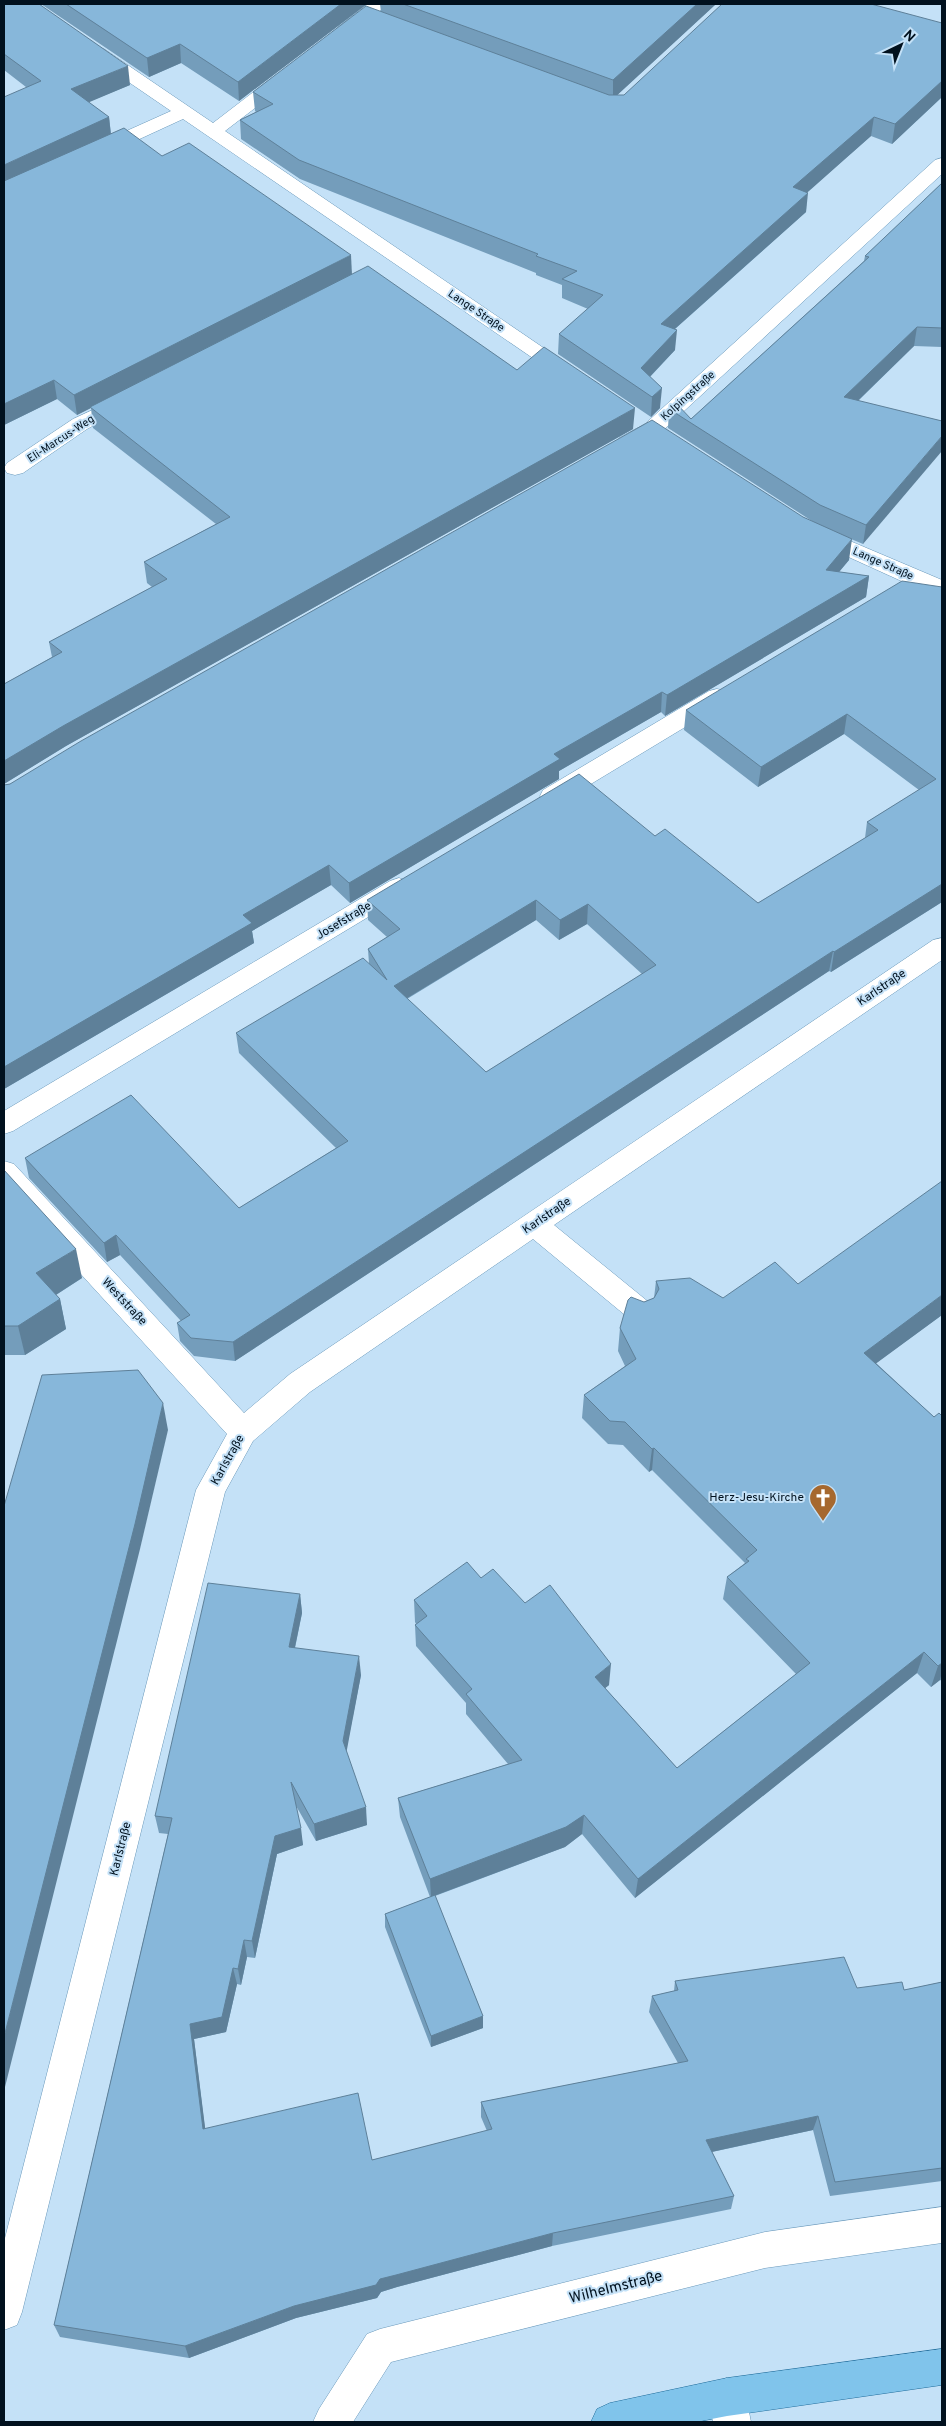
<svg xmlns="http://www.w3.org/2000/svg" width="946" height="2426" viewBox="0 0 946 2426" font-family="Overpass,sans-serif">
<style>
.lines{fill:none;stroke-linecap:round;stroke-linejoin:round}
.minor-casing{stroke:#6998ba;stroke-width:1}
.major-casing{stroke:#1d6b9a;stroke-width:1}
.minor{fill:#fff;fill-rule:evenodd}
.major{fill:#80c4eb;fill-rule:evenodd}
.wall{fill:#749dbb;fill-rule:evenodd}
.shaded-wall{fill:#5e8099}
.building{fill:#87b7da;stroke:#5e8099;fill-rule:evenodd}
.labels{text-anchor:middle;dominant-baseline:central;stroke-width:4;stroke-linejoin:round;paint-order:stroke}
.far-street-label{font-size:11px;fill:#01111e;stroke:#c4e1f7}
.street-label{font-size:12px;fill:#01111e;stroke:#c4e1f7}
.poi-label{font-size:12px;fill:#01111e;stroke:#c4e1f7;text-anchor:end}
.near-street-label{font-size:15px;fill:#01111e;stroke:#c4e1f7}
</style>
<rect width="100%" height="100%" fill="#c4e1f7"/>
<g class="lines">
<defs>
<g id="minor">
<polygon points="368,4 388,4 349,36 337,36 334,32 337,28"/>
<polygon points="98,48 104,49 213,123 277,74 289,74 292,78 289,82 225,131 576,370 579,374 576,378 569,380 562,378 183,119 107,154 93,154 91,150 93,146 171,111 92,57 89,53 92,49"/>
<path d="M942 158V174L659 434C647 441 634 451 619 448L616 443 619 438 645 424 935 160Z"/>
<polygon points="125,395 132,397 135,401 132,405 87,429 23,473 15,475 7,473 4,468 7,463 73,419"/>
<polygon points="817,527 942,580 942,595 908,584 809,539 806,534 809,529"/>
<polygon points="717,689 725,691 729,697 725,703 561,802 552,804 543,802 540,796 543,790 709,691"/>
<polygon points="399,878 408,881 411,887 408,893 13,1131 4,1134 4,1111 390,881"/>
<polygon points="942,938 942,960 554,1225 651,1304 655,1312 651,1320 641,1324 631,1320 533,1239 310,1392 253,1441 225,1492 22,2312 17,2325 4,2330 4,2242 196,1490 227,1434 4,1190 4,1161 14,1164 244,1413 290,1374 933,940"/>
<polygon points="942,2207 942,2243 765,2268 391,2362 353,2422 313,2422 319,2409 367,2334 380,2329 765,2232"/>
<polygon points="727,2378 740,2384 746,2397 751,2422 713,2422 708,2397 714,2384"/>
</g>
<polygon id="major" points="942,2349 942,2385 727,2416 696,2422 591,2422 597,2409 610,2403 727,2378"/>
</defs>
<use href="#minor" class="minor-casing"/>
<use href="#major" class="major-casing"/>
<use href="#minor" class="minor"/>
<use href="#major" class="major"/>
</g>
<g class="wall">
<polygon points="4,4 130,85 88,102 109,117 111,134 162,156 352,274 517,370 633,429 66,746 4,784 4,684 52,657 49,642 152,587 147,583 144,562 216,524 93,428 91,408 77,415 57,399 4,425 26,87 4,70"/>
<polygon points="41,4 367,4 239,101 181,63 149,77"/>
<polygon points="380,4 716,4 617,95 624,95 942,23 942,97 892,144 871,136 807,192 806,212 675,329 675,350 650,377 660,408 651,417 558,354 559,334 588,309 562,298 562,285 536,275 536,273 300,179 241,139 240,120 256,112 255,111 253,92 381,12"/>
<polygon points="942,183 942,347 914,346 858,401 942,421 863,544 844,536 849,560 839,572 869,576 866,597 665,716 661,712 559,771 559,779 350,903 331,885 252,931 254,943 4,1089 4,785 10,784 803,517 815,523 668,428 669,409 691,419 864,261 865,256"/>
<path d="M942 587V902L831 972 829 971 235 1361 194 1356 180 1341 177 1323 181 1321 120 1255 107 1262 29 1178 25 1158 239 1208 336 1148 239 1053 236 1033 369 964 368 949 387 937 368 920 367 900 655 836 758 903 865 838 867 822 919 790 844 734 758 787 684 730 686 710ZM536 920 559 940 587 924 642 974 486 1072 407 999Z"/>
<polygon points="4,1170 82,1278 56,1295 60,1299 66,1329 25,1355 4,1355"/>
<polygon points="656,1281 723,1298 798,1284 942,1315 876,1363 934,1417 942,1416 942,1681 940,1680 931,1687 917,1673 635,1898 582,1834 565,1847 435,1896 483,2016 483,2028 431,2047 385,1927 385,1914 430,1897 400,1817 398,1798 508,1764 466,1714 466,1703 416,1646 415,1625 416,1624 415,1622 414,1600 481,1578 525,1603 609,1685 605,1688 677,1768 796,1674 723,1599 727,1577 745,1563 652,1470 649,1472 623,1445 608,1444 582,1418 584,1395 625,1366 618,1351 620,1328 644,1302 654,1298"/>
<polygon points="300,1594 302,1613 295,1648 361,1675 346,1751 367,1825 316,1841 295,1804 303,1845 277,1854 255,1958 247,1957 241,1985 237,1984 226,2032 194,2039 205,2129 372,2160 487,2131 481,2117 481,2102 678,2063 649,2012 652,1996 674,1991 675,1981 904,1990 942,1982 942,2181 830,2196 813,2130 712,2152 734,2196 731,2209 552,2246 397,2287 381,2292 377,2298 296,2318 189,2358 60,2337 54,2325 168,1834 159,1833 155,1816"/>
</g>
<g class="shaded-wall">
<polygon points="341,4 367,4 239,101 238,82"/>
<polygon points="697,4 716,4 613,99 613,80"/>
<polygon points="180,44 181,63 149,77 147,58"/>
<polygon points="128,66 130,85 73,109 71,89"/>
<polygon points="942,81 942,97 892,144 895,124"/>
<polygon points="109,117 111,136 4,186 4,165"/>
<polygon points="874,117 871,136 791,207 793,187"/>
<polygon points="808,193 806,212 659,343 661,324"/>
<polygon points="351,255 352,275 77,415 74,395"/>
<polygon points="917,327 914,346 842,416 844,397"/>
<polygon points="677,330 675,350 640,387 641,368"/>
<polygon points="54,380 57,399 4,425 4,404"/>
<polygon points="662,388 660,408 651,417 652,397"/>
<polygon points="635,408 633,429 66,746 4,784 4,761 63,726"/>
<polygon points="942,436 942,451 863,544 866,525"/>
<polygon points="852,539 849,560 823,591 826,570"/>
<polygon points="869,576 866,597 665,716 667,695"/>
<polygon points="662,692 661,712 559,771 559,779 350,903 349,883 554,754"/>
<polygon points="847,714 844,734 758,787 761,767"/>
<polygon points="329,865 331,885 252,931 254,943 4,1089 4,1067 243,915"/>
<polygon points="942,884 942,902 831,972 834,952"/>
<polygon points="536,900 536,920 394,1006 394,986"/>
<polygon points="588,904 587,924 559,940 560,920"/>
<polygon points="833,951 829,971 235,1361 233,1342"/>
<polygon points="116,1235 120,1255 107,1262 104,1243"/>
<polygon points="76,1249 82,1278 43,1303 36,1273"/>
<polygon points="942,1295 942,1315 859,1376 864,1353"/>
<polygon points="60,1299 66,1329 25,1355 18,1326"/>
<polygon points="163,1403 168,1430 140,1549 4,2091 4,2037"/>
<polygon points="654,1448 652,1470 649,1472 652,1449"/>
<polygon points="300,1594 302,1613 291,1666 289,1647"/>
<polygon points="924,1652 917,1673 635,1898 638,1879"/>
<polygon points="359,1656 361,1675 345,1760 343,1741"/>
<polygon points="942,1663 942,1672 940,1680 931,1687 938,1666"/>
<polygon points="611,1664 609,1685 593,1698 595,1677"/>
<polygon points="366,1807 367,1825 316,1841 314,1824"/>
<polygon points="584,1815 582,1834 565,1847 431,1897 430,1879"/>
<polygon points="301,1828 303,1845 277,1854 255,1958 252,1941 275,1836"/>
<polygon points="244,1940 247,1957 241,1985 238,1969"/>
<polygon points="233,1968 237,1984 226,2032 194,2039 207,2143 203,2129 190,2024"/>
<polygon points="483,2016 483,2028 431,2047 431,2036"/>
<polygon points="818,2116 813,2130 702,2154 706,2140"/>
<polygon points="553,2233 552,2246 397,2287 381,2292 377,2298 296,2318 189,2358 185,2346 294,2306 380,2279"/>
</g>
<g class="building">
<polygon points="4,4 39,4 128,66 71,89 109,117 4,165 4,97 41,81 4,54"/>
<polygon points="66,4 341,4 238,82 180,44 147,58"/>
<polygon points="403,4 697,4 613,80"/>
<polygon points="722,4 871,4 942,23 942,81 895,124 874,117 793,187 808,193 661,324 677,330 641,368 662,388 652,397 559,334 603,295 562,279 577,271 536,256 538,254 299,160 240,120 273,104 253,92 366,6 609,95 624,95"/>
<polygon points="124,128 162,156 189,143 351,255 74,395 54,380 4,404 4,181"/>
<polygon points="942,183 942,328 917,327 844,397 942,421 942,436 866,525 820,505 669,409 676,403 691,419 869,257 865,256"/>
<polygon points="368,266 517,370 544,347 635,408 63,726 4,761 4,684 62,652 49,642 167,579 144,562 230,517 90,407"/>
<polygon points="652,420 803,517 852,539 826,570 869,576 667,695 662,692 554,754 560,759 349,883 329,865 243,915 252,923 4,1067 4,785 10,784 81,741"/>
<path d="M902 581 942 587V884L834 952 833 951 233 1342 191 1338 177 1323 190 1315 116 1235 104 1243 25 1158 131 1095 239 1208 348 1141 236 1033 363 958 387 980 368 949 400 929 367 900 579 774 655 836 665 829 758 903 878 830 867 822 936 779 847 714 761 767 686 710ZM536 900 560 920 588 904 656 965 486 1072 394 986Z"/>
<polygon points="4,1170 76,1249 36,1273 60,1299 18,1326 4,1326"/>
<polygon points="942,1181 942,1295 864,1353 934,1417 939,1413 942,1416 942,1663 938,1666 924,1652 638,1879 584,1815 566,1827 430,1879 398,1798 522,1760 466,1694 472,1689 415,1625 427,1616 414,1600 467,1562 481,1578 493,1569 525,1603 550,1585 611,1664 595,1677 677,1768 810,1663 727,1577 749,1561 746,1559 757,1550 654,1448 652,1449 625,1422 610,1421 584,1395 636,1359 620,1328 628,1300 631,1297 644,1302 654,1298 659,1289 656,1281 690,1278 723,1298 775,1262 798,1284"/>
<polygon points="138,1370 163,1403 135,1524 4,2037 4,1506 42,1375"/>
<polygon points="208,1583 300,1594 289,1647 359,1656 343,1741 366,1807 314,1824 291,1782 301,1828 275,1836 252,1941 244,1940 238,1969 233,1968 222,2017 190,2024 203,2129 358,2093 372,2160 492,2129 481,2102 688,2061 652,1996 678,1990 675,1981 844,1957 857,1988 902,1982 904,1990 942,1982 942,2168 835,2182 818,2116 706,2140 734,2196 553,2233 396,2275 380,2279 376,2285 294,2306 185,2346 54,2325 172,1818 155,1816"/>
<polygon points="435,1895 483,2016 431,2036 385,1914"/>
</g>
<defs>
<symbol id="church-pin" viewBox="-11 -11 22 30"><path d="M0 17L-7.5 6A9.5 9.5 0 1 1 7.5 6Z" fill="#a6682e" stroke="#c4e1f7"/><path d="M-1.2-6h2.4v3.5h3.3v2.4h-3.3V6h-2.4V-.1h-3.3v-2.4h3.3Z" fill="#fff"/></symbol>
</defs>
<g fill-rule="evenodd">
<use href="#church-pin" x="807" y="1482" width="32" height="43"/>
</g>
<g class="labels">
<g class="far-street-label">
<text transform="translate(476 311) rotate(34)">Lange Straße</text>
<text transform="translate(688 396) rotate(-42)">Kolpingstraße</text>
<text transform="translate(61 439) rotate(-33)">Eli-Marcus-Weg</text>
<text transform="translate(883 564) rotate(24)">Lange Straße</text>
</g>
<g class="street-label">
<text transform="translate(344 921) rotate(-31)">Josefstraße</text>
<text transform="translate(882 988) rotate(-34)">Karlstraße</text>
<text transform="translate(547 1216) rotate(-34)">Karlstraße</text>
<text transform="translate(124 1302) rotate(47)">Weststraße</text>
<text transform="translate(228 1460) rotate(-61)">Karlstraße</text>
<text transform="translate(121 1849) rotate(-76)">Karlstraße</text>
</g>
<g class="poi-label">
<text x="804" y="1498">Herz-Jesu-Kirche</text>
</g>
<g class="near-street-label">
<text transform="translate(616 2288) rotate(-14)">Wilhelmstraße</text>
</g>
</g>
<rect width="946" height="2426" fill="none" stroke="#01111e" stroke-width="10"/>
<g transform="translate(901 45) rotate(43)" stroke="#c4e1f7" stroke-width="4" paint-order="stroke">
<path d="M0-4L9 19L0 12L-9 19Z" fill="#01111e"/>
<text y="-8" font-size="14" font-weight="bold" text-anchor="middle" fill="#01111e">N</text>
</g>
</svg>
